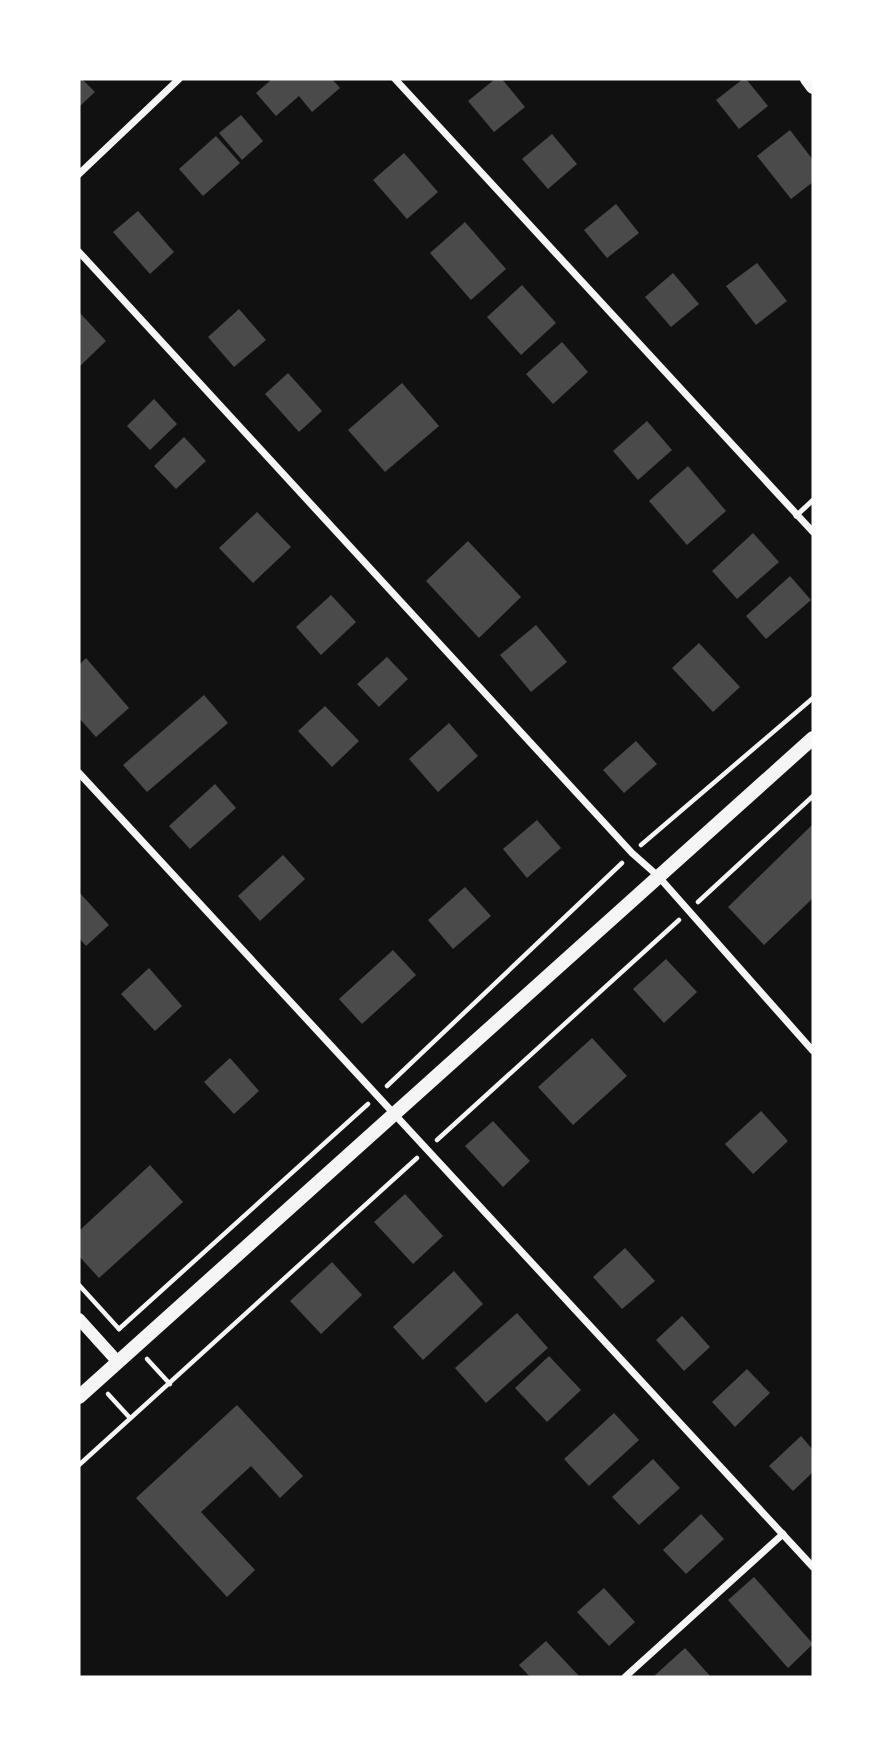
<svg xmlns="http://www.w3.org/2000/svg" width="892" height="1756" viewBox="0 0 892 1756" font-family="'Libre Baskerville',serif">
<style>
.building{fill:#4a4a4a}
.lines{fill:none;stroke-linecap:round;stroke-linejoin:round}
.path{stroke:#f5f5f5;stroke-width:4.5}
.service{stroke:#f5f5f5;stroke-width:5}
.minor{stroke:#f5f5f5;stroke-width:7}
.tertiary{stroke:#f5f5f5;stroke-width:12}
.secondary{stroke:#f5f5f5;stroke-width:14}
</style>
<rect width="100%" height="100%" fill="#111"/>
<g class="building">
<polygon points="79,79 82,79 95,92 79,107"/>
<polygon points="272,79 332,79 340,88 312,112 299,96 276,116 256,93"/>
<polygon points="495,79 502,79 525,107 494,132 468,101"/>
<polygon points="743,79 746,79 768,106 739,129 716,100"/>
<polygon points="241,115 263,141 242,160 219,133"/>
<polygon points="790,130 813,160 813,182 791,199 757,156"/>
<polygon points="552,134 577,164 548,189 522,159"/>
<polygon points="216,136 240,163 203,196 179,169"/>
<polygon points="404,153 438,192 407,219 373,180"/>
<polygon points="616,204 639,233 607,258 584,230"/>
<polygon points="138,211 174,252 150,274 113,232"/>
<polygon points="465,222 506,269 471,300 430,253"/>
<polygon points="757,263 787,301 756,325 726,286"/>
<polygon points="673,273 699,304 671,327 645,297"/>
<polygon points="522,285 556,323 521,355 487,317"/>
<polygon points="239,309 266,340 234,367 208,337"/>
<polygon points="79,312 106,341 79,367"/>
<polygon points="562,342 588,372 553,404 526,374"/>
<polygon points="288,373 322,411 299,432 265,394"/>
<polygon points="402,383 439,426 385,472 348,430"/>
<polygon points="154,399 177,424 150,450 127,426"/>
<polygon points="647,421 672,450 638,480 613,451"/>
<polygon points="184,437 206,461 176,489 154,466"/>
<polygon points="688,466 726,511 687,545 649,501"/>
<polygon points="257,512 291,547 253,583 219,548"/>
<polygon points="753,533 779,562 737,599 712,571"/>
<polygon points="468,541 521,597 479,638 426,581"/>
<polygon points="790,576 811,600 766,639 746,616"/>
<polygon points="331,595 356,622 321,655 296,627"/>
<polygon points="536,625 567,662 531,692 500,655"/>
<polygon points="699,643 740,687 713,712 672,668"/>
<polygon points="387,657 408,679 379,707 357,684"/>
<polygon points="86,658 129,708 96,737 79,718 79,665"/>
<polygon points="204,695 228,723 147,792 123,765"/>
<polygon points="325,706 359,741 332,767 298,731"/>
<polygon points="449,723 478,756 438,792 409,759"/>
<polygon points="636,741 657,764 624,793 603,770"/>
<polygon points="215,784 236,808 190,849 169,826"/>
<polygon points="537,820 561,848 527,878 503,849"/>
<polygon points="813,824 813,898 764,945 728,907"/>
<polygon points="283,855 305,879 260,921 238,896"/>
<polygon points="465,887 491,916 453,949 428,920"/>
<polygon points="79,892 109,925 86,946 79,938"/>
<polygon points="393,950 416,975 362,1024 339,999"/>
<polygon points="666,959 697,992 664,1023 633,989"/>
<polygon points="149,968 182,1006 155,1031 121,994"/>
<polygon points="592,1038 627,1076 573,1125 538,1087"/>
<polygon points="230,1058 259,1091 234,1114 204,1082"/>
<polygon points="761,1111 788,1141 753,1174 725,1144"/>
<polygon points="493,1121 530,1161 503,1187 465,1146"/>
<polygon points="150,1165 183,1202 99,1278 79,1256 79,1231"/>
<polygon points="405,1194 443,1236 413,1264 374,1222"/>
<polygon points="625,1248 655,1281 622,1309 593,1277"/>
<polygon points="332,1262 362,1295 321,1334 290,1301"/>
<polygon points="454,1271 483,1304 423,1360 393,1327"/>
<polygon points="517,1313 548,1348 486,1403 455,1368"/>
<polygon points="682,1316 710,1347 684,1371 656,1340"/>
<polygon points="549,1356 581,1390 547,1422 515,1388"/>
<polygon points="747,1369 770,1393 735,1427 712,1402"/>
<polygon points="237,1405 303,1476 280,1498 251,1466 201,1512 255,1570 227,1597 136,1498"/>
<polygon points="614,1413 639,1440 589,1486 564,1459"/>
<polygon points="801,1436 813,1450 813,1472 793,1491 769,1466"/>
<polygon points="653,1459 680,1488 639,1525 612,1497"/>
<polygon points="701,1514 724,1539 686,1574 663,1550"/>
<polygon points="754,1577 813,1644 788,1668 728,1600"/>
<polygon points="604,1588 635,1622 609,1646 577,1612"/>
<polygon points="546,1641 579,1676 578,1677 530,1677 519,1665"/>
<polygon points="685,1648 711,1677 653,1677"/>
</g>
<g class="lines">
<g class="path">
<polyline points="641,845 813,698"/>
<polyline points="698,902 813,796"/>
<polyline points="387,1086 622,863"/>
<polyline points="437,1140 679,920"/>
<polyline points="79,1285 119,1329"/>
<polyline points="119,1329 368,1104"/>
<polyline points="147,1359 170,1384"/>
<polyline points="108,1394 130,1418"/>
<polyline points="79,1465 417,1158"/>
</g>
<polyline class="service" points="796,516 813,500"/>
<g class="minor">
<polyline points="395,79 813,532"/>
<polyline points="79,174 179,79"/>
<polyline points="79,252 632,853 658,876 813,1051"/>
<polyline points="79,773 813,1567"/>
<polyline points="625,1677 783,1534"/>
</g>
<polyline class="tertiary" points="79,1319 117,1361"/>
<g class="secondary">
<polyline points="807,79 813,87"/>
<polyline points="79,1397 813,738"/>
</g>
</g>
<rect width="892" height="1756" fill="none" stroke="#ffffff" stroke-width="161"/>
</svg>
